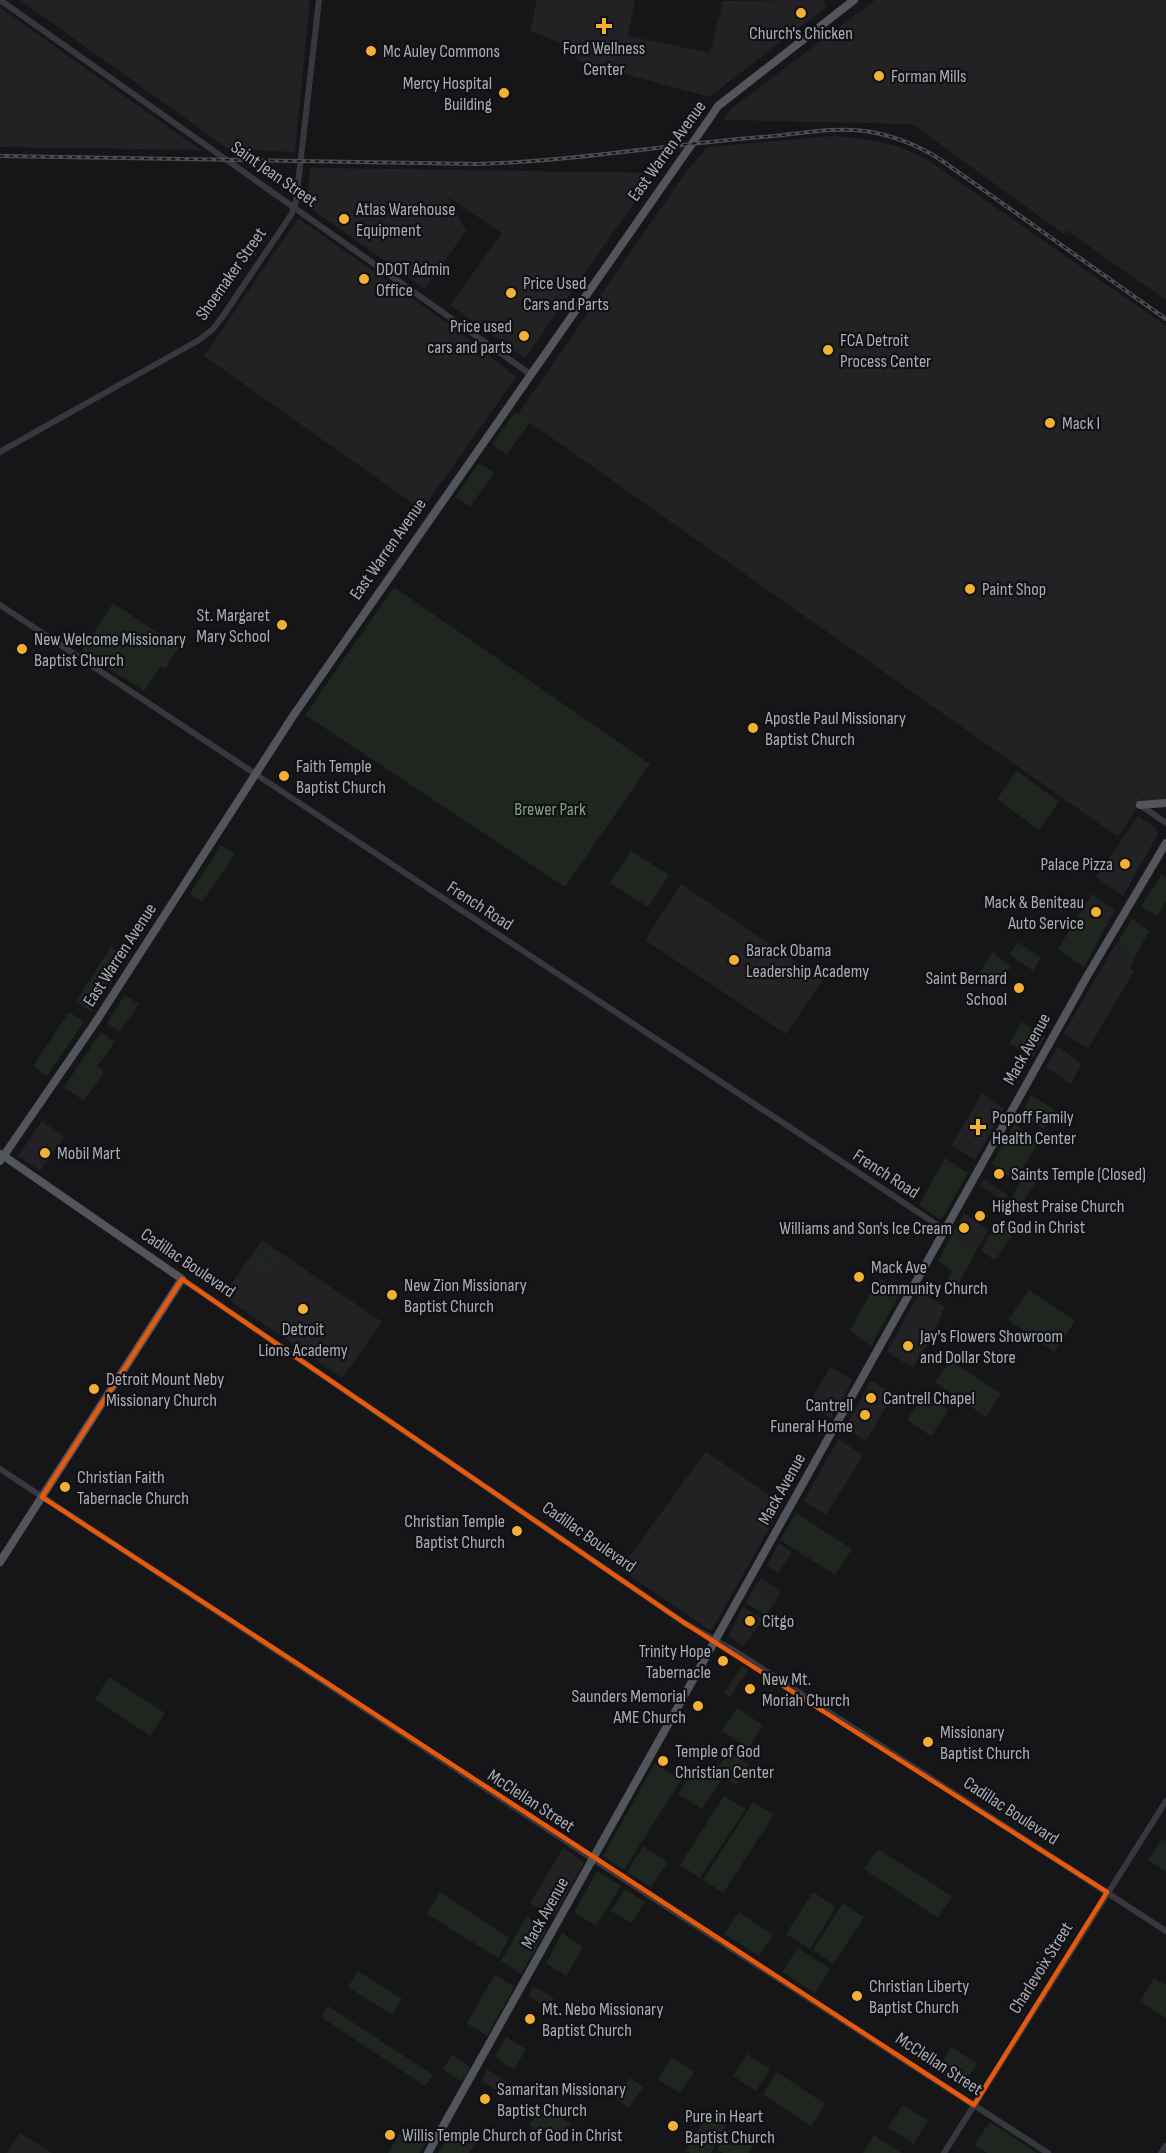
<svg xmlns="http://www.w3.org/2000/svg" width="1166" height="2153" viewBox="0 0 1166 2153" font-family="'Sofia Sans Condensed',sans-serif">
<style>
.built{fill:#222225}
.green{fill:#1e261f}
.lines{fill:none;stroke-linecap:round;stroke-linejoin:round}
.minor{stroke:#37383d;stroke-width:6}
.major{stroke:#53555c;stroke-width:8}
.rail-casing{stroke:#4a4c52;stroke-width:4}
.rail{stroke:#111113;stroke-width:1.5;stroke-dasharray:4.5;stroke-linecap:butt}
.marked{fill:none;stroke:#e8590c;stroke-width:4.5;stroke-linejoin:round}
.poi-dot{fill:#f2b134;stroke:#111113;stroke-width:2}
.labels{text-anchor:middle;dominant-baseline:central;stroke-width:4.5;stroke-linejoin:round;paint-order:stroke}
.poi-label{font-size:18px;fill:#a8adb8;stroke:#111113;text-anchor:start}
.street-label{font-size:18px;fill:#a8adb8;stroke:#111113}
.park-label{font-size:18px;fill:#7fa381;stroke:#111113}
</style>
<rect width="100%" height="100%" fill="#161618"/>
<g class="built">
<polygon points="20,0 310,0 295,152 228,149"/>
<polygon points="537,0 635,0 628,36 710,53 723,1 823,0 826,7 709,97 581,62 558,42 530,31"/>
<polygon points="875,0 1166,0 1166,300 1066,230 1064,234 912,124 723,120 734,106"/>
<polygon points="0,7 117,91 201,150 0,147"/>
<polygon points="833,136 872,140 900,147 925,158 1166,326 1166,800 1153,803 1143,798 1118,837 518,414 684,175 707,147"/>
<polygon points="310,168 397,169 655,173 525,358 450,305 502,233 448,197 466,231 425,289 306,205"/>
<polygon points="298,218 457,330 516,377 422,510 204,356"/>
<polygon points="1138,816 1156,828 1158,834 1123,896 1096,877"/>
<polygon points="681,884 823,980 786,1034 645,940"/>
<polygon points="1092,894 1115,910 1107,924 1083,908"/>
<polygon points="1115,945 1134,959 1130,967 1134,971 1088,1049 1064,1033"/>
<polygon points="1058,1046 1081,1064 1071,1084 1046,1067"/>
<polygon points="982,1093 1004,1109 975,1160 952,1145"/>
<polygon points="42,1121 64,1137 40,1171 18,1156"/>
<polygon points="984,1179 1008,1195 1004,1202 980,1185"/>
<polygon points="964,1213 988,1230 976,1251 952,1235"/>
<polygon points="262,1240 382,1322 342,1378 223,1296"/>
<polygon points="920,1291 945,1307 931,1339 913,1368 887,1352"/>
<polygon points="830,1367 853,1380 831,1418 808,1405"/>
<polygon points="871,1380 893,1395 866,1441 845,1427"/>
<polygon points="838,1439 863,1455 826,1515 804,1501"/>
<polygon points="706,1452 783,1504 711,1631 620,1569"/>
<polygon points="779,1543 792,1552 778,1573 767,1566"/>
<polygon points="761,1578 781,1591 774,1603 753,1590"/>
<polygon points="743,1607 763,1619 744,1646 728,1636"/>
<polygon points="563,1848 584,1862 554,1917 530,1903"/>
<polygon points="533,1986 554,1998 548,2008 528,1996"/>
<polygon points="487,2069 508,2083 502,2093 481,2081"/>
<polygon points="20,2133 52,2153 7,2153"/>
</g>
<g class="green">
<polygon points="515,412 530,422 507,455 492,444"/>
<polygon points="479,463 494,473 470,507 455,497"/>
<polygon points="394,587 650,764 565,887 305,715"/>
<polygon points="113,603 179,647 165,669 161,666 144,691 82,651"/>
<polygon points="1017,771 1059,802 1039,830 997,799"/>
<polygon points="221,845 235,854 202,902 190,894"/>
<polygon points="631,851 669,875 648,907 610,883"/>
<polygon points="1162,874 1166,878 1166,901 1157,917 1141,906"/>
<polygon points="1083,908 1107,924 1084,967 1058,949"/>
<polygon points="1132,919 1149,931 1134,959 1116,945"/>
<polygon points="1018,942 1041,958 1033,971 1009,954"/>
<polygon points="111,947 126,957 91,1012 76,1001"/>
<polygon points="992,952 1011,967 997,986 979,973"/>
<polygon points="125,995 139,1004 120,1032 107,1023"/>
<polygon points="69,1012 84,1022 47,1076 33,1066"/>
<polygon points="1022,1022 1045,1037 1033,1057 1009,1043"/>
<polygon points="101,1032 115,1042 97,1066 104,1072 84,1101 64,1087"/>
<polygon points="1031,1095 1055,1110 1044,1129 1021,1114"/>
<polygon points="1014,1124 1039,1141 1015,1181 992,1164"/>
<polygon points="945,1158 968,1173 941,1220 919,1205"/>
<polygon points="1028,1168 1040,1176 1017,1211 1008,1204"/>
<polygon points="999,1219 1016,1230 995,1260 981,1251"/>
<polygon points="952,1235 976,1251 958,1285 947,1279 952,1271 938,1261"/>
<polygon points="267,1245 281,1256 276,1263 261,1253"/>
<polygon points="259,1256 273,1266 268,1274 253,1264"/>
<polygon points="879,1278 901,1292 871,1346 850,1330"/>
<polygon points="1029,1290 1075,1321 1054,1352 1008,1320"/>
<polygon points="950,1360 1001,1394 986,1417 935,1382"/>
<polygon points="924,1394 949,1410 931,1436 907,1420"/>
<polygon points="796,1513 852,1549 835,1575 780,1540"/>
<polygon points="753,1590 774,1603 766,1615 746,1603"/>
<polygon points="742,1666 748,1670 730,1697 724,1693"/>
<polygon points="109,1677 165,1713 150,1736 95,1699"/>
<polygon points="737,1708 763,1725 748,1748 722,1731"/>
<polygon points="728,1752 749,1765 736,1785 715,1772"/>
<polygon points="655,1763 681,1780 624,1870 603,1856"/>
<polygon points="697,1765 721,1780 702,1809 678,1794"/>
<polygon points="724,1796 746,1809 700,1878 680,1865"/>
<polygon points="753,1802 774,1815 723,1893 703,1880"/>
<polygon points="1162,1839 1166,1841 1166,1872 1148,1860"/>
<polygon points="643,1846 668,1862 651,1887 627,1872"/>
<polygon points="878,1849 952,1896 938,1918 864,1869"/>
<polygon points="597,1871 621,1886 596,1926 574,1912"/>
<polygon points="625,1889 645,1902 631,1923 611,1911"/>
<polygon points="440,1892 509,1938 498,1958 427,1914"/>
<polygon points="813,1892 836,1907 810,1949 786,1934"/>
<polygon points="843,1903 864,1917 833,1964 813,1950"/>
<polygon points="739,1912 773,1935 759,1956 724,1934"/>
<polygon points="527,1916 547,1929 521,1974 501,1961"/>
<polygon points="562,1933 583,1947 566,1976 546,1963"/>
<polygon points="798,1948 830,1969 815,1993 782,1972"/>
<polygon points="358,1971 402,1999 392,2015 348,1987"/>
<polygon points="495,1974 514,1987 487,2036 467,2023"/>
<polygon points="1154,1978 1166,1985 1166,2018 1140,2001"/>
<polygon points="328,2006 433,2075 425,2086 321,2017"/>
<polygon points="506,2037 526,2049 514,2070 495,2056"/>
<polygon points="952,2047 977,2064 961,2087 936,2070"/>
<polygon points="747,2054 770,2069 756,2091 733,2076"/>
<polygon points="452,2055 470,2067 462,2082 443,2069"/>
<polygon points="672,2057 694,2072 679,2093 658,2079"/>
<polygon points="777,2072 825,2104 811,2126 763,2094"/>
<polygon points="630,2078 643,2087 629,2108 616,2099"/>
<polygon points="543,2105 571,2124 557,2144 529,2125"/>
<polygon points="903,2105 928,2121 913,2144 888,2127"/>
<polygon points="707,2114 726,2126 711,2153 690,2153 686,2150"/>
<polygon points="990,2122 1036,2152 1036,2153 987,2153 974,2145"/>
<polygon points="404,2127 427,2142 419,2153 388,2153"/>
<polygon points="454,2129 476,2143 469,2153 438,2153"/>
<polygon points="730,2129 754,2145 749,2153 723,2153 717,2149"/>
<polygon points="874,2135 902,2153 863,2153"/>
</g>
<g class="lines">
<g class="minor">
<polyline points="0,0 530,374"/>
<polyline points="0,452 199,340 213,329 223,316 291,215 296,201 319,0"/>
<polyline points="0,605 945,1230"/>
<polyline points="1140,805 1166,823"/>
<polyline points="182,1279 683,1622 735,1651 1166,1931"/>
<polyline points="0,1469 599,1863 1048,2153"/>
<polyline points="944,2153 1166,1801"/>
<polyline points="1161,2153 1166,2146"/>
</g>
<g class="major">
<polyline points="1140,805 1166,803"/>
<polyline points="0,1161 95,1023 293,716 712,115 718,106 854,0"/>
<polyline points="0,1562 182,1279 1,1154"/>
<polyline points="428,2153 1086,978 1166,843"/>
</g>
<defs>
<path id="rail" d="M0 156 479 164C578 161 676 143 774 136 805 133 834 127 865 131 892 135 918 145 941 160L1166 319"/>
</defs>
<use href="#rail" class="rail-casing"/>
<use href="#rail" class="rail"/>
</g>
<path class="marked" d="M182 1279 683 1622 1107 1892 974 2105 42 1497Z"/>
<g class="poi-dot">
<circle cx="801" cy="13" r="6"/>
<path d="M601 17h6v6h6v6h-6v6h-6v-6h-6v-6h6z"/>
<circle cx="371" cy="51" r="6"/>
<circle cx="879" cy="76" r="6"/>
<circle cx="504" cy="93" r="6"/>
<circle cx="344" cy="219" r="6"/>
<circle cx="364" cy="279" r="6"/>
<circle cx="511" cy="293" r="6"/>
<circle cx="524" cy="336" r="6"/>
<circle cx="828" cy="350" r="6"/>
<circle cx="1050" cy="423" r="6"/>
<circle cx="970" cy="589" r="6"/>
<circle cx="282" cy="625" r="6"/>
<circle cx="22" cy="649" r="6"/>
<circle cx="753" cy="728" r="6"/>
<circle cx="284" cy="776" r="6"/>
<circle cx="1125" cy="864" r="6"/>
<circle cx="1096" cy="912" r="6"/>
<circle cx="734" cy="960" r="6"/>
<circle cx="1019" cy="988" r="6"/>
<path d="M975 1118h6v6h6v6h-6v6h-6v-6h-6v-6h6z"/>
<circle cx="45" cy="1153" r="6"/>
<circle cx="999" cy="1174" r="6"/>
<circle cx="980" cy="1216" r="6"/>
<circle cx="964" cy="1228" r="6"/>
<circle cx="859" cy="1277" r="6"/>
<circle cx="392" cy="1295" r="6"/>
<circle cx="303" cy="1309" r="6"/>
<circle cx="908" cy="1346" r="6"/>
<circle cx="94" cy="1389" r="6"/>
<circle cx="871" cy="1398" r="6"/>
<circle cx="865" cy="1415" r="6"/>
<circle cx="65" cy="1487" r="6"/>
<circle cx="517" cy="1531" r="6"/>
<circle cx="750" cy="1621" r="6"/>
<circle cx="723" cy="1661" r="6"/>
<circle cx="750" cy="1689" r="6"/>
<circle cx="698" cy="1706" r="6"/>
<circle cx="928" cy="1742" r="6"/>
<circle cx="663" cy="1761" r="6"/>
<circle cx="857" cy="1996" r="6"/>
<circle cx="530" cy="2019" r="6"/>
<circle cx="485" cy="2099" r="6"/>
<circle cx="673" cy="2126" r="6"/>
<circle cx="390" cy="2135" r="6"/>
</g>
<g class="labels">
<g class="poi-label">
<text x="801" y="33" text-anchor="middle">Church's Chicken</text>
<text x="604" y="48" text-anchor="middle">Ford Wellness<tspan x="604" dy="21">Center</tspan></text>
<text x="383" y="51">Mc Auley Commons</text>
<text x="891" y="76">Forman Mills</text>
<text x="492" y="83" text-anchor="end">Mercy Hospital<tspan x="492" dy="21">Building</tspan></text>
<text x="356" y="209">Atlas Warehouse<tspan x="356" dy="21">Equipment</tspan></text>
<text x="376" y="269">DDOT Admin<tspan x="376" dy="21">Office</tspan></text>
<text x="523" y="283">Price Used<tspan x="523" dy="21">Cars and Parts</tspan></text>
<text x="512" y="326" text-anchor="end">Price used<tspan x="512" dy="21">cars and parts</tspan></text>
<text x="840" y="340">FCA Detroit<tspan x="840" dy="21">Process Center</tspan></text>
<text x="1062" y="423">Mack I</text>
<text x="982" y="589">Paint Shop</text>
<text x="270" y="615" text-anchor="end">St. Margaret<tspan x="270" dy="21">Mary School</tspan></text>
<text x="34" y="639">New Welcome Missionary<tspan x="34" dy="21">Baptist Church</tspan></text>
<text x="765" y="718">Apostle Paul Missionary<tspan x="765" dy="21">Baptist Church</tspan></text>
<text x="296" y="766">Faith Temple<tspan x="296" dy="21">Baptist Church</tspan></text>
<text x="1113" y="864" text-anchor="end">Palace Pizza</text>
<text x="1084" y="902" text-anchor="end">Mack &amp; Beniteau<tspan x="1084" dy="21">Auto Service</tspan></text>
<text x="746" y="950">Barack Obama<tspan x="746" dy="21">Leadership Academy</tspan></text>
<text x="1007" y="978" text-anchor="end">Saint Bernard<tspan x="1007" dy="21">School</tspan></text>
<text x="992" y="1117">Popoff Family<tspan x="992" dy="21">Health Center</tspan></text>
<text x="57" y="1153">Mobil Mart</text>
<text x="1011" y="1174">Saints Temple (Closed)</text>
<text x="992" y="1206">Highest Praise Church<tspan x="992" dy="21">of God in Christ</tspan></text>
<text x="952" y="1228" text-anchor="end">Williams and Son's Ice Cream</text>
<text x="871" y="1267">Mack Ave<tspan x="871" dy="21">Community Church</tspan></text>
<text x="404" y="1285">New Zion Missionary<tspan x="404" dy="21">Baptist Church</tspan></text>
<text x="303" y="1329" text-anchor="middle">Detroit<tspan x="303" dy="21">Lions Academy</tspan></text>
<text x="920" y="1336">Jay's Flowers Showroom<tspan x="920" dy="21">and Dollar Store</tspan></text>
<text x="106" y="1379">Detroit Mount Neby<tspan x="106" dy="21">Missionary Church</tspan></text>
<text x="883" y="1398">Cantrell Chapel</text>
<text x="853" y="1405" text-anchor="end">Cantrell<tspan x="853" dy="21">Funeral Home</tspan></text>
<text x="77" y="1477">Christian Faith<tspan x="77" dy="21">Tabernacle Church</tspan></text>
<text x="505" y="1521" text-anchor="end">Christian Temple<tspan x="505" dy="21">Baptist Church</tspan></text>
<text x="762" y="1621">Citgo</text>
<text x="711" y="1651" text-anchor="end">Trinity Hope<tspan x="711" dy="21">Tabernacle</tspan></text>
<text x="762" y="1679">New Mt.<tspan x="762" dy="21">Moriah Church</tspan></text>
<text x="686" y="1696" text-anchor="end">Saunders Memorial<tspan x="686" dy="21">AME Church</tspan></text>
<text x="940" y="1732">Missionary<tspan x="940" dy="21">Baptist Church</tspan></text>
<text x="675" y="1751">Temple of God<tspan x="675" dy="21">Christian Center</tspan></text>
<text x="869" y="1986">Christian Liberty<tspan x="869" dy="21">Baptist Church</tspan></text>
<text x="542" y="2009">Mt. Nebo Missionary<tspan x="542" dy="21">Baptist Church</tspan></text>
<text x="497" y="2089">Samaritan Missionary<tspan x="497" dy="21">Baptist Church</tspan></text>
<text x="685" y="2116">Pure in Heart<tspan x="685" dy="21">Baptist Church</tspan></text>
<text x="402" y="2135">Willis Temple Church of God in Christ</text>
</g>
<g class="street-label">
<text transform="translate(667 151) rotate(-54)">East Warren Avenue</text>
<text transform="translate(274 174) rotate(35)">Saint Jean Street</text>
<text transform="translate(231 274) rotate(-55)">Shoemaker Street</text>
<text transform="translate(388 549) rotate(-55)">East Warren Avenue</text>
<text transform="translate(480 906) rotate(33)">French Road</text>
<text transform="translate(120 955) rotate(-57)">East Warren Avenue</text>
<text transform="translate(1027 1049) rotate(-61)">Mack Avenue</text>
<text transform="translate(886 1174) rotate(33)">French Road</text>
<text transform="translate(188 1263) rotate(34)">Cadillac Boulevard</text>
<text transform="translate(782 1489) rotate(-61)">Mack Avenue</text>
<text transform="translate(589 1537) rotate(35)">Cadillac Boulevard</text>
<text transform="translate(531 1801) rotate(33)">McClellan Street</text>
<text transform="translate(1011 1811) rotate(33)">Cadillac Boulevard</text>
<text transform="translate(545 1913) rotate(-61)">Mack Avenue</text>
<text transform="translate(1041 1968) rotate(-58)">Charlevoix Street</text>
<text transform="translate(939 2064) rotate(33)">McClellan Street</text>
</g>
<g class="park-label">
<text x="550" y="809">Brewer Park</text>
</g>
</g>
</svg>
